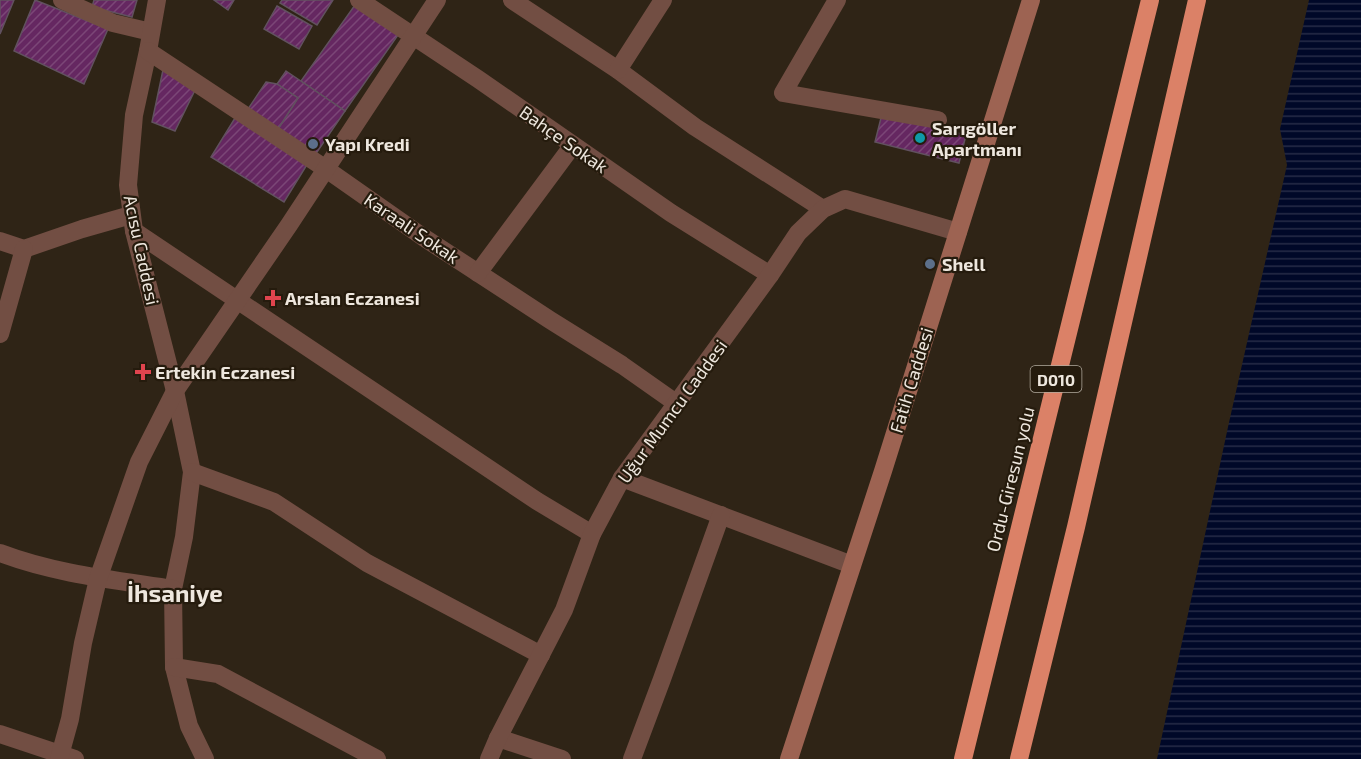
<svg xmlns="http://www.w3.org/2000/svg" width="1361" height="759" viewBox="0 0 1361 759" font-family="'Exo 2',sans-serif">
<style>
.water{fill:url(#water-rules)}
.building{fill:url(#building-hatch);stroke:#61515f;stroke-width:1.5}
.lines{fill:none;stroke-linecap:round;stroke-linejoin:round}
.street{stroke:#724e43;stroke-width:18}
.secondary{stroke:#9d6352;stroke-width:18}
.highway{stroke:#db8167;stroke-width:18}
.culture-dot{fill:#0f9aa8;stroke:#251b0d;stroke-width:2}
.service-dot{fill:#5c6f8a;stroke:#251b0d;stroke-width:2}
.health-dot{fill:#e0444e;stroke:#251b0d;stroke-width:2}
.labels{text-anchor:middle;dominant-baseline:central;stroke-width:4.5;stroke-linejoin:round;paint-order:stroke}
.shield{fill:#251b0d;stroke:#b2aa9f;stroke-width:1.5}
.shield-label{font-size:16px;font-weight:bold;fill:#eee7de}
.poi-label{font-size:18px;font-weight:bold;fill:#eee7de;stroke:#251b0d;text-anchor:start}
.street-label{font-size:18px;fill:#eee7de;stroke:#251b0d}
.district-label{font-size:24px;font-weight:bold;fill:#eee7de;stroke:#251b0d}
</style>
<defs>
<pattern id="water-rules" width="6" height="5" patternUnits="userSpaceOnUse" patternTransform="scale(1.5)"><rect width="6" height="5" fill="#000828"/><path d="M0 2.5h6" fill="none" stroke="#262c47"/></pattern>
<pattern id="building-hatch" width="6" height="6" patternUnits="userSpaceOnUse" patternTransform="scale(1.5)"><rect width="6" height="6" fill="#652761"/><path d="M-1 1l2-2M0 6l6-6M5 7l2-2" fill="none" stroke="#7b4677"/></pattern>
</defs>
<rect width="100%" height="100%" fill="#2f2416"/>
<polygon class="water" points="1309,0 1361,0 1361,759 1157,759 1228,427 1287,165 1280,129"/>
<g class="building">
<polygon points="0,0 14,0 0,34"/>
<polygon points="35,0 108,29 84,84 14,51"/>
<polygon points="94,0 137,0 132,17 92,7"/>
<polygon points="214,0 234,0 228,10"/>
<polygon points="282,0 333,0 317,25 280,3"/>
<polygon points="355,5 398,35 345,111 301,81"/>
<polygon points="277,6 312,26 299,49 264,29"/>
<polygon points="163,70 196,88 175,131 152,122"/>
<polygon points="286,71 345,111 315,155 278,129 298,98 277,84"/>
<polygon points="266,82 277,84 298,98 278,129 248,109"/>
<polygon points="882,114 966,135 959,163 875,142"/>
<polygon points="235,118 308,163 284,202 211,157"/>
</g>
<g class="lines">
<g class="street">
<polyline points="62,0 113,23 151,32"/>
<polyline points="157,0 148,51 134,115 128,185 134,231 175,391 192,472 184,537 173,589 174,667 189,726 205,759"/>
<polyline points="359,0 478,79 671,213 770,275"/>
<polyline points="512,0 618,70 695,127 823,209"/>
<polyline points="837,0 783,93 938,120"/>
<polyline points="148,51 326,169 423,237 550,320 622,365 676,403"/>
<polyline points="618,70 663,0"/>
<polyline points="134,231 537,501 592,534"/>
<polyline points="0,241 24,249 82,229 131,215"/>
<polyline points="478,273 573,145"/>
<polyline points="0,334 24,249"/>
<polyline points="192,472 274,502 367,563 541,655"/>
<polyline points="622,478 852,565"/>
<path d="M0 553C55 574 115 580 173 589"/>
<polyline points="174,667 218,674 377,759"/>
<polyline points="0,734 75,759"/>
<polyline points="498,738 562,759"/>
<polyline points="59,759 70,719 83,643 98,579 139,462 175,391 289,225 437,0"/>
<polyline points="489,759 498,738 564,610 592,534 622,478 770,275 798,233 823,209 845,199 958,232"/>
<polyline points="632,759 662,679 721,515"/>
</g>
<polyline class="secondary" points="789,759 883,471 1031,0"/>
<g class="highway">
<polyline points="963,759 1150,0"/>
<polyline points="1019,759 1076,527 1197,0"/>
</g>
</g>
<circle class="culture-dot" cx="920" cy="138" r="6"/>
<g class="service-dot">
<circle cx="313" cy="144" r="6"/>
<circle cx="930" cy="264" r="6"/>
</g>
<g class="health-dot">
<path d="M270 289h6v6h6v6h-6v6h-6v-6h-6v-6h6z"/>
<path d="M140 363h6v6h6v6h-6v6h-6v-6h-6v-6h6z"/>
</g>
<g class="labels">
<rect class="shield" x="1030.5" y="366" width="51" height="26" rx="4.5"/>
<g class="shield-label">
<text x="1056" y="379">D010</text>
</g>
<g class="poi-label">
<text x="932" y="128">Sarıgöller<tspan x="932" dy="21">Apartmanı</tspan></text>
<text x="325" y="144">Yapı Kredi</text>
<text x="942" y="264">Shell</text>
<text x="285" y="298">Arslan Eczanesi</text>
<text x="155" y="372">Ertekin Eczanesi</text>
</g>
<g class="street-label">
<text transform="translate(564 139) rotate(35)">Bahçe Sokak</text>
<text transform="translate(412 228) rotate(34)">Karaali Sokak</text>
<text transform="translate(142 250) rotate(78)">Acısu Caddesi</text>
<text transform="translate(911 380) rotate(-73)">Fatih Caddesi</text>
<text transform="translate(672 411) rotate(-54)">Uğur Mumcu Caddesi</text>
<text transform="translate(1010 479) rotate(-76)">Ordu-Giresun yolu</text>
</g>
<g class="district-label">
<text x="175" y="592">İhsaniye</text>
</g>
</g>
</svg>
